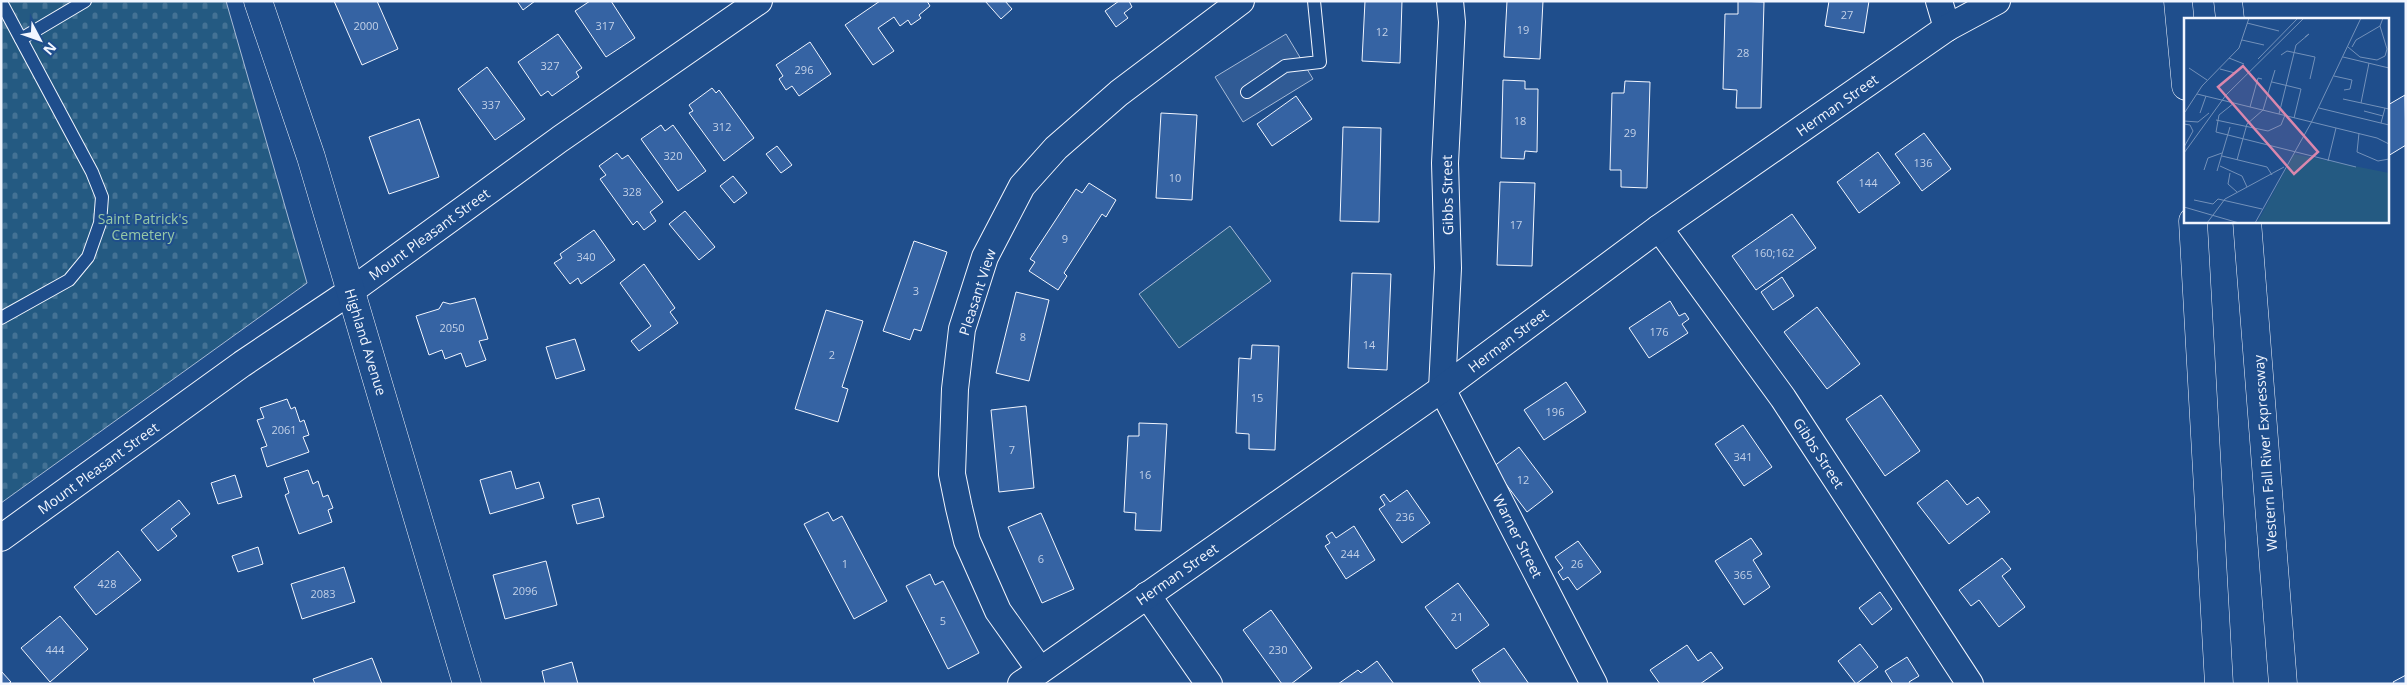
<svg xmlns="http://www.w3.org/2000/svg" width="2407" height="685" viewBox="0 0 2407 685" font-family="'Open Sans',sans-serif">
<style>
.green{fill:#245a82;stroke:#a8bbd7}
.cemetery{fill:url(#cemetery-stones);stroke:#a8bbd7}
.parking{fill:#305b95;stroke:#a8bbd7}
.building{fill:#3563a3;stroke:#f2f6ff}
.lines{fill:none;stroke-linecap:round;stroke-linejoin:round}
.lane-casing{stroke:#f2f6ff;stroke-width:14}
.street-casing{stroke:#f2f6ff;stroke-width:28}
.secondary-casing{stroke:#f2f6ff;stroke-width:29}
.highway-casing{stroke:#f2f6ff;stroke-width:29}
.lane{stroke:#1f4e8c;stroke-width:12}
.street{stroke:#1f4e8c;stroke-width:26}
.secondary{stroke:#1f4e8c;stroke-width:28}
.highway{stroke:#1f4e8c;stroke-width:28}
.labels{text-anchor:middle;dominant-baseline:central;stroke-width:4;stroke-linejoin:round;paint-order:stroke}
.number-label{font-size:11px;fill:#c3d1e8}
.street-label{font-size:14px;fill:#f2f6ff;stroke:#1f4e8c}
.park-label{font-size:14px;fill:#97c8a6;stroke:#1f4e8c}
.inset-road{fill:none;stroke:#7391ba;stroke-width:1}
.view{fill:#da87ad;fill-opacity:0.15;stroke:#da87ad;stroke-width:2.5}
.inset-edge{fill:none;stroke:#f2f6ff;stroke-width:2.5}
</style>
<defs>
<pattern id="cemetery-stones" width="16" height="16" patternUnits="userSpaceOnUse" patternTransform="scale(1.25)"><rect width="16" height="16" fill="#245a82"/><path d="M2 7V4a2 2 0 0 1 4 0v3zM10 15v-3a2 2 0 0 1 4 0v3z" fill="#447295"/></pattern>
</defs>
<rect width="100%" height="100%" fill="#1f4e8c"/>
<polygon class="green" points="1230,226 1271,281 1179,348 1139,294"/>
<polygon class="cemetery" points="1,1 226,1 307,283 1,503"/>
<polygon class="parking" points="1286,34 1313,79 1243,122 1215,77"/>
<g class="building">
<polygon points="334,1 377,1 398,49 362,65"/>
<polygon points="517,1 535,1 523,10"/>
<polygon points="590,1 611,1 635,38 606,57 575,11"/>
<polygon points="880,1 927,1 930,6 919,15 921,18 911,25 908,20 900,26 894,17 878,28 894,51 873,65 845,25"/>
<polygon points="985,1 1005,1 1012,9 1001,19"/>
<polygon points="1119,1 1129,1 1132,7 1124,13 1128,18 1116,27 1105,11"/>
<polygon points="1365,1 1402,1 1400,63 1362,61"/>
<polygon points="1507,1 1543,1 1540,59 1504,57"/>
<polygon points="1738,1 1764,2 1761,108 1736,108 1737,90 1723,89 1725,14 1738,14"/>
<polygon points="1829,1 1869,1 1864,33 1825,26"/>
<polygon points="558,34 582,68 576,72 579,77 552,96 548,91 541,96 518,62"/>
<polygon points="810,42 831,74 799,96 792,86 786,90 779,79 783,76 776,65"/>
<polygon points="487,67 525,119 495,140 458,89"/>
<polygon points="1503,80 1525,81 1525,89 1538,89 1537,152 1525,151 1524,159 1501,158"/>
<polygon points="1625,81 1650,82 1647,188 1621,187 1621,170 1610,170 1612,93 1624,93"/>
<polygon points="712,88 716,93 719,90 754,138 724,161 689,113 693,111 689,105"/>
<polygon points="2405,95 2406,145 2388,156 2388,105"/>
<polygon points="1296,96 1312,119 1272,146 1257,124"/>
<polygon points="1161,113 1197,115 1192,200 1156,198"/>
<polygon points="419,119 439,177 389,194 369,137"/>
<polygon points="661,125 665,131 673,125 706,171 678,191 641,139"/>
<polygon points="1343,127 1381,128 1379,222 1340,221"/>
<polygon points="1924,133 1951,169 1922,191 1895,154"/>
<polygon points="777,146 792,165 781,173 766,154"/>
<polygon points="1878,152 1900,183 1859,213 1837,182"/>
<polygon points="617,153 622,159 628,155 663,202 650,212 656,221 644,230 637,221 633,225 600,179 606,175 599,166"/>
<polygon points="733,176 747,193 734,203 720,186"/>
<polygon points="1500,182 1535,183 1532,266 1497,265"/>
<polygon points="1089,183 1116,200 1106,217 1102,214 1064,273 1067,276 1058,290 1029,271 1035,262 1030,259 1076,189 1082,193"/>
<polygon points="685,211 715,247 699,260 669,224"/>
<polygon points="1792,214 1816,248 1756,290 1732,256"/>
<polygon points="594,230 615,260 581,284 578,278 570,284 554,263 562,258 560,254"/>
<polygon points="914,241 947,252 921,331 914,329 910,340 883,331"/>
<polygon points="644,264 675,308 670,312 678,323 639,351 631,341 651,326 620,283"/>
<polygon points="1352,273 1391,274 1387,370 1348,368"/>
<polygon points="1782,277 1794,296 1773,310 1761,292"/>
<polygon points="1016,292 1049,300 1029,381 996,373"/>
<polygon points="475,298 488,339 479,341 486,360 466,367 461,353 445,359 442,350 429,355 416,316 439,309 443,302 450,304"/>
<polygon points="1670,301 1679,316 1685,313 1689,319 1682,324 1688,333 1649,358 1629,328"/>
<polygon points="1817,307 1860,364 1827,389 1784,332"/>
<polygon points="826,310 863,321 842,387 848,389 838,422 795,409"/>
<polygon points="575,339 585,370 556,379 546,347"/>
<polygon points="1252,345 1279,346 1275,450 1249,449 1249,434 1236,433 1239,358 1251,359"/>
<polygon points="1566,382 1586,412 1544,440 1524,410"/>
<polygon points="1881,395 1920,451 1885,476 1846,419"/>
<polygon points="287,399 291,409 295,407 300,422 304,420 309,435 303,437 309,452 267,467 261,448 267,446 257,420 264,418 260,408"/>
<polygon points="1026,406 1034,488 999,492 991,410"/>
<polygon points="1139,423 1167,424 1161,531 1135,530 1136,513 1124,512 1128,436 1139,436"/>
<polygon points="1743,425 1772,467 1744,486 1715,444"/>
<polygon points="1519,447 1553,492 1527,512 1493,467"/>
<polygon points="308,470 313,484 318,481 323,497 328,495 333,508 328,510 332,522 299,534 285,495 289,493 284,478"/>
<polygon points="511,471 516,489 539,482 544,498 490,514 480,480"/>
<polygon points="235,475 242,497 218,504 211,483"/>
<polygon points="1947,480 1967,505 1978,497 1990,512 1949,544 1917,503"/>
<polygon points="1407,490 1430,523 1402,543 1379,509 1385,505 1380,497 1384,494 1390,502"/>
<polygon points="599,498 604,517 577,524 572,505"/>
<polygon points="179,500 190,514 171,529 177,536 158,551 141,530"/>
<polygon points="828,512 833,521 842,516 887,601 854,619 804,524"/>
<polygon points="1041,513 1074,589 1042,603 1008,527"/>
<polygon points="1354,526 1375,560 1346,579 1325,546 1330,543 1326,536 1332,532 1336,538"/>
<polygon points="1751,538 1762,554 1753,560 1770,587 1744,605 1715,561"/>
<polygon points="1578,541 1601,572 1577,590 1568,577 1563,580 1558,572 1563,568 1555,557"/>
<polygon points="258,547 263,564 238,572 232,556"/>
<polygon points="118,551 141,580 96,615 74,587"/>
<polygon points="2002,558 2011,569 2002,576 2025,607 1999,627 1979,600 1971,606 1959,590"/>
<polygon points="546,561 557,605 505,619 493,575"/>
<polygon points="344,567 355,602 302,619 291,584"/>
<polygon points="930,574 935,585 943,581 979,653 948,669 906,586"/>
<polygon points="1458,583 1489,625 1456,649 1425,607"/>
<polygon points="1880,592 1892,609 1872,625 1859,608"/>
<polygon points="1271,610 1312,668 1291,684 1282,684 1243,630"/>
<polygon points="60,616 88,649 50,682 21,648"/>
<polygon points="1860,644 1878,667 1856,684 1838,661"/>
<polygon points="1687,645 1698,661 1711,652 1723,668 1700,684 1660,684 1650,670"/>
<polygon points="1504,648 1529,684 1481,684 1472,670"/>
<polygon points="1907,657 1919,676 1909,682 1910,684 1893,684 1885,671"/>
<polygon points="372,658 382,684 315,684 313,679"/>
<polygon points="1377,661 1394,684 1338,684 1358,670 1361,673"/>
<polygon points="572,662 578,684 545,684 542,671"/>
<polygon points="1,671 11,682 8,684 1,684"/>
<polygon points="2406,675 2406,684 2394,684 2393,682"/>
</g>
<g class="lines">
<defs>
<g id="lane">
<polyline points="1,2 92,172 102,197 100,223 88,257 69,280 1,318"/>
<polyline points="21,39 85,1"/>
<polyline points="1247,92 1285,66 1320,62 1314,1"/>
</g>
<g id="street">
<polyline points="1450,1 1452,22 1445,163 1448,268 1442,389 1594,684"/>
<polyline points="1939,1 1947,28"/>
<polyline points="1659,228 1783,398 1970,684"/>
<polyline points="1,538 242,364 351,291 560,139 759,1"/>
<polyline points="1147,595 1209,684"/>
<polyline points="1040,670 998,611 967,541 959,508 952,474 955,389 962,329 985,257 1022,186 1056,148 1119,93 1241,1"/>
<polyline points="1021,684 1442,389 1659,228 1947,28 1997,1"/>
</g>
<polyline id="secondary" points="258,1 311,157 467,684"/>
<g id="highway">
<polyline points="2178,1 2186,86"/>
<polyline points="2228,1 2230,19"/>
<polyline points="2193,221 2219,684"/>
<polyline points="2247,221 2283,684"/>
</g>
</defs>
<use href="#lane" class="lane-casing"/>
<use href="#street" class="street-casing"/>
<use href="#secondary" class="secondary-casing"/>
<use href="#highway" class="highway-casing"/>
<use href="#lane" class="lane"/>
<use href="#street" class="street"/>
<use href="#secondary" class="secondary"/>
<use href="#highway" class="highway"/>
</g>
<g class="labels">
<g class="number-label">
<text x="1847" y="14">27</text>
<text x="366" y="25">2000</text>
<text x="605" y="25">317</text>
<text x="1523" y="29">19</text>
<text x="1382" y="31">12</text>
<text x="1743" y="52">28</text>
<text x="550" y="65">327</text>
<text x="804" y="69">296</text>
<text x="491" y="104">337</text>
<text x="1520" y="120">18</text>
<text x="722" y="126">312</text>
<text x="1630" y="132">29</text>
<text x="673" y="155">320</text>
<text x="1923" y="162">136</text>
<text x="1175" y="177">10</text>
<text x="1868" y="182">144</text>
<text x="632" y="191">328</text>
<text x="1516" y="224">17</text>
<text x="1065" y="238">9</text>
<text x="1774" y="252">160;162</text>
<text x="586" y="256">340</text>
<text x="916" y="290">3</text>
<text x="452" y="327">2050</text>
<text x="1659" y="331">176</text>
<text x="1023" y="336">8</text>
<text x="1369" y="344">14</text>
<text x="832" y="354">2</text>
<text x="1257" y="397">15</text>
<text x="1555" y="411">196</text>
<text x="284" y="429">2061</text>
<text x="1012" y="449">7</text>
<text x="1743" y="456">341</text>
<text x="1145" y="474">16</text>
<text x="1523" y="479">12</text>
<text x="1405" y="516">236</text>
<text x="1350" y="553">244</text>
<text x="1041" y="558">6</text>
<text x="845" y="563">1</text>
<text x="1577" y="563">26</text>
<text x="1743" y="574">365</text>
<text x="107" y="583">428</text>
<text x="525" y="590">2096</text>
<text x="323" y="593">2083</text>
<text x="1457" y="616">21</text>
<text x="943" y="620">5</text>
<text x="55" y="649">444</text>
<text x="1278" y="649">230</text>
</g>
<g class="street-label">
<text transform="translate(1837 105) rotate(-35)">Herman Street</text>
<text transform="translate(1447 195) rotate(-91)">Gibbs Street</text>
<text transform="translate(429 234) rotate(-36)">Mount Pleasant Street</text>
<text transform="translate(977 292) rotate(-72)">Pleasant View</text>
<text transform="translate(1508 340) rotate(-37)">Herman Street</text>
<text transform="translate(366 342) rotate(73)">Highland Avenue</text>
<text transform="translate(1819 453) rotate(57)">Gibbs Street</text>
<text transform="translate(2265 453) rotate(-94)">Western Fall River Expressway</text>
<text transform="translate(98 468) rotate(-36)">Mount Pleasant Street</text>
<text transform="translate(1518 536) rotate(63)">Warner Street</text>
<text transform="translate(1177 574) rotate(-35)">Herman Street</text>
</g>
<g class="park-label">
<text x="143" y="218">Saint Patrick's<tspan x="143" dy="16">Cemetery</tspan></text>
</g>
</g>
<g transform="translate(2184 18)">
<rect width="205" height="205" fill="#1f4e8c"/>
<path d="M110 136 205 155V205H73Z" fill="#245a82"/>
<path class="inset-road" d="M63 5 95 13M58 22 80 27M164 29 176 39 193 42 201 38 203 31 196 8 199 0M168 29 172 22 196 8M97 37 103 33 131 39 126 61M159 39 205 50M45 40 60 46M74 41 114 0M5 50 23 62M36 51 51 55M150 58 168 62 166 71 160 72M88 64 117 71 110 100M13 76 193 120 205 126M159 81 205 91M50 85 35 97 32 114 172 149M177 85 185 45M66 89 74 60 78 61M135 90 205 107M180 93 199 98M1 94 18 68 55 30 65 0M16 95 22 78M95 96 112 27 125 16 121 19M32 102 84 113 97 107 101 97M0 103 14 104 25 95M197 105 201 90M175 115 173 134 194 143 205 141M0 129 9 113 6 107 0 106M0 135 42 77 120 0M38 138 83 149 88 157M53 142 63 106 79 92 91 52M144 143 152 110M36 148 58 158 63 169M20 152 24 140 38 135M33 153 46 109M46 155 44 166 53 174M10 182 29 186 34 181 78 191M0 189 55 205M23 205 41 181 100 149M71 205 127 105 177 0"/>
<path class="view" d="M59 48 134 134 110 156 34 69Z"/>
<rect width="205" height="205" class="inset-edge"/>
</g>
<rect width="2407" height="685" fill="none" stroke="#f2f6ff" stroke-width="5"/>
<g transform="translate(40 40) rotate(131)" stroke="#1f4e8c" stroke-width="4" paint-order="stroke">
<path d="M0-4L9 19L0 12L-9 19Z" fill="#f2f6ff"/>
<text y="-8" font-size="14" font-weight="bold" text-anchor="middle" fill="#f2f6ff">N</text>
</g>
</svg>
